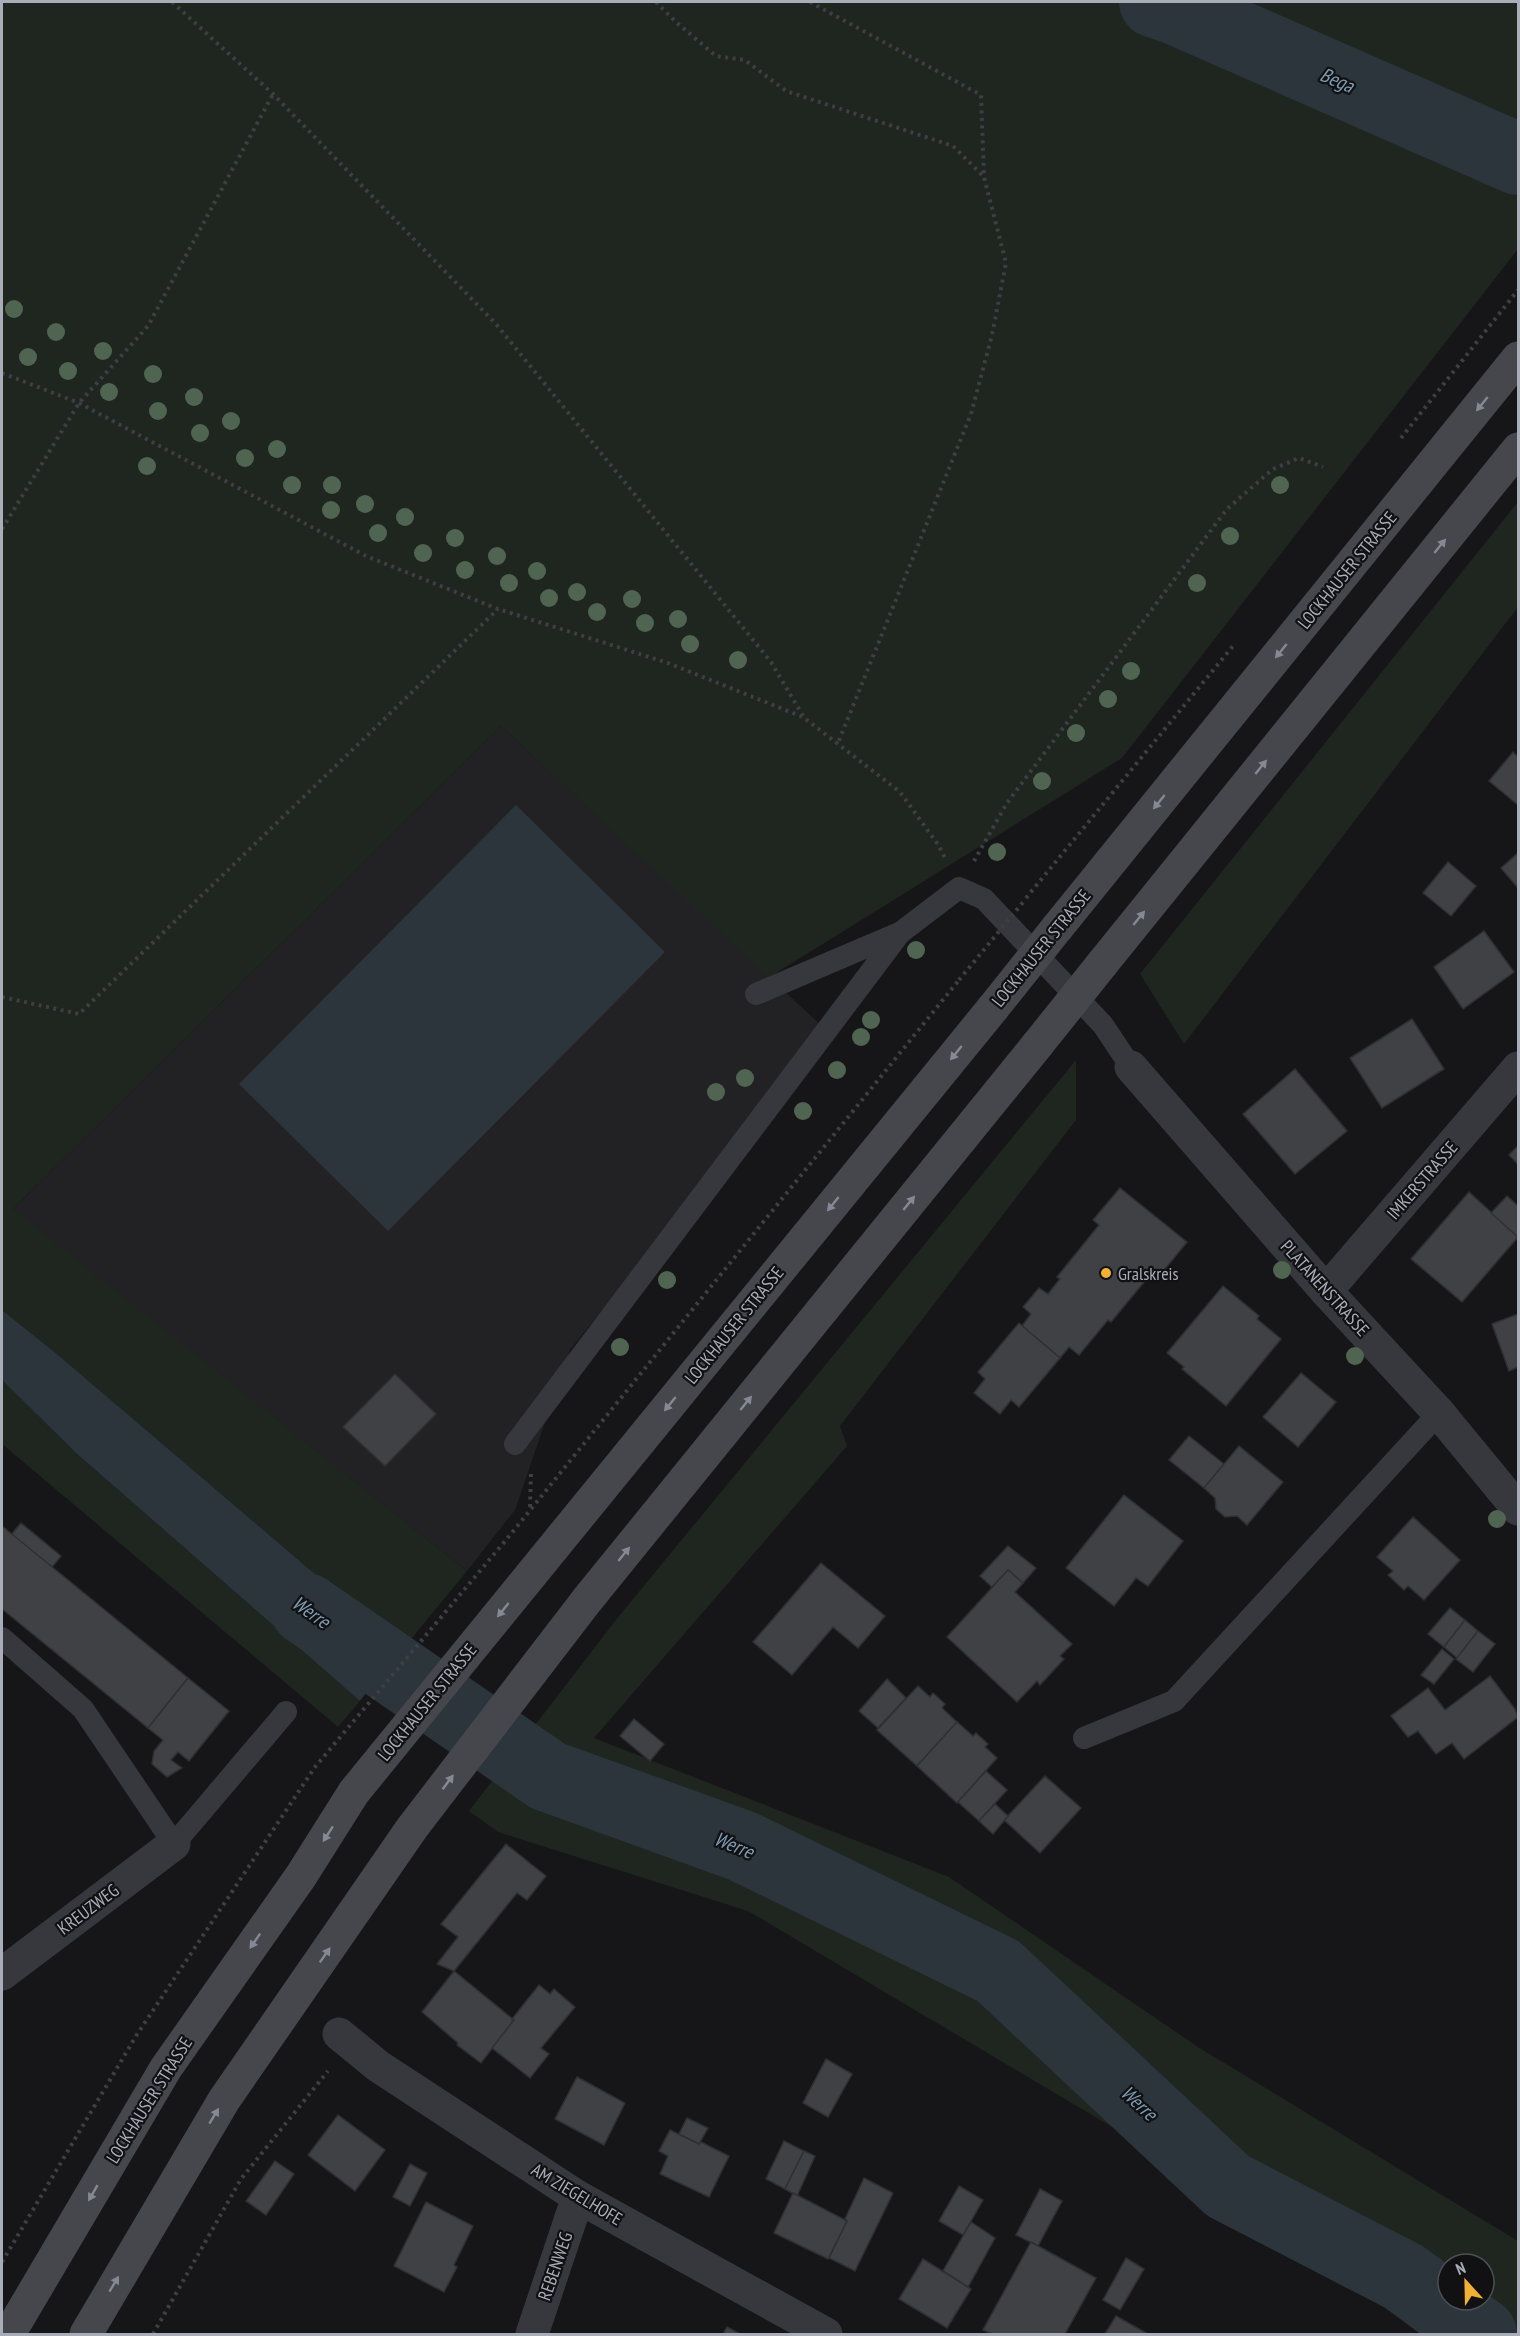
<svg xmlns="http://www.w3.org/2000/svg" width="1520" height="2336" viewBox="0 0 1520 2336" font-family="'PT Sans Narrow',sans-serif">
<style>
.built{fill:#222225}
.green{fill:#1e261f;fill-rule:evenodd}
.water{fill:#2c353c}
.pier{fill:#161618}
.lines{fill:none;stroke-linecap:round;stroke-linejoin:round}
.river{stroke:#2c353c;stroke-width:72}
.building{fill:#404145;stroke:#303034;stroke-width:1.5}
.path{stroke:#3d3f44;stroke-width:4;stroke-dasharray:3 4.5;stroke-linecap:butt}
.service{stroke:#37383d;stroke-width:22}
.minor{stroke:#37383d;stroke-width:33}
.secondary{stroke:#45474d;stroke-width:33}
.path-bridge{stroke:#3d3f44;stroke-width:4;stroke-dasharray:3 4.5;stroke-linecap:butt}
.secondary-bridge{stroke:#45474d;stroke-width:33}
.tree{fill:#506452}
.oneway{fill:#858993}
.poi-dot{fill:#f2b134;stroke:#111113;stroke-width:2}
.labels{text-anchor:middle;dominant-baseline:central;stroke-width:4.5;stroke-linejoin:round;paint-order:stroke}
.street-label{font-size:18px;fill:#a8adb8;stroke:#111113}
.poi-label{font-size:18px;fill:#a8adb8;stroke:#111113;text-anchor:start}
.water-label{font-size:20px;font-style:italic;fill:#7f9bb3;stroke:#111113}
</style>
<rect width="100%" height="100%" fill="#161618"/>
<polygon class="built" points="501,726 827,1031 570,1350 515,1510 467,1571 12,1210"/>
<g class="green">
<polygon points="2,2 1518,2 1518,249 1122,758 768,978 501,726 13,1209 467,1571 403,1649 57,1354 2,1310"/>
<polygon points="1518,502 1518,607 1184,1044 1140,974"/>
<path d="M1076 1060V1120L840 1426 847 1446 594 1738 949 1877 1198 2047 1518 2241V2334H1421L1301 2239 748 1911 498 1832 469 1811 615 1621ZM1448 2264H1484V2300H1448Z"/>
<polygon points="2,1380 76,1453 360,1701 338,1727 2,1444"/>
</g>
<g class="water">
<polygon points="516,805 665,952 388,1231 239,1084"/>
<polygon points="2,1310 57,1354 403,1649 360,1701 76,1453 2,1380"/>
</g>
<polygon class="pier" points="405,1647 405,1651 362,1703 358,1703"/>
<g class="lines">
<g class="river">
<polyline points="1155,2 1174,8 1518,159"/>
<polyline points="306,1609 548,1776 742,1846 998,1971 1228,2186 1404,2277 1481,2334"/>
</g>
</g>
<g class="building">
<polygon points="1513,752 1518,757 1518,805 1489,781"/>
<polygon points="1518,853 1518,888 1501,868"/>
<polygon points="1448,862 1476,886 1451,916 1423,893"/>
<polygon points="1484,931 1514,972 1463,1009 1434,967"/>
<polygon points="1412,1019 1444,1069 1382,1108 1350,1058"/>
<polygon points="1295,1069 1347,1131 1295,1174 1243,1114"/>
<polygon points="1518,1146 1518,1164 1509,1155"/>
<polygon points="1120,1188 1187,1242 1160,1275 1154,1270 1111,1322 1108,1320 1079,1355 1069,1347 1060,1358 1022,1326 1031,1314 1023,1307 1039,1288 1048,1294 1060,1279 1057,1277 1099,1225 1093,1220"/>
<polygon points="1469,1192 1518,1237 1462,1302 1411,1259"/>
<polygon points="1507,1196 1518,1206 1518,1237 1491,1213"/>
<polygon points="1223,1286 1259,1316 1257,1319 1281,1339 1226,1406 1182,1369 1184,1367 1167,1353"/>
<polygon points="1518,1314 1518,1367 1509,1371 1492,1324"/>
<polygon points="1019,1323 1060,1358 1019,1407 1011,1400 1000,1414 974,1393 985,1379 978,1372"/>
<polygon points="1301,1373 1336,1402 1298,1447 1263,1417"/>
<polygon points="395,1374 436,1414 385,1466 343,1427"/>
<polygon points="1189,1436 1224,1464 1204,1488 1169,1460"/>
<polygon points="1239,1446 1283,1482 1247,1525 1237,1516 1225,1517 1216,1509 1215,1498 1204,1488"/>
<polygon points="1124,1495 1183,1541 1148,1586 1136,1578 1114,1606 1066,1568"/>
<polygon points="1413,1517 1460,1560 1424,1600 1408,1586 1404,1590 1388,1575 1393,1571 1377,1557"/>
<polygon points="21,1523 61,1556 52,1567 11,1535"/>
<polygon points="2,1526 188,1678 148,1728 2,1609"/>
<polygon points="1008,1546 1036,1568 1023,1583 1008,1570 992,1587 980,1576"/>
<polygon points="821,1563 885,1616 858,1648 833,1627 792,1675 753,1642"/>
<polygon points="1008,1570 1023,1583 1015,1592 1072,1644 1060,1656 1064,1659 1040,1685 1037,1681 1017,1702 947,1637"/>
<polygon points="1450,1608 1465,1620 1444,1647 1428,1634"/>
<polygon points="1465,1620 1478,1631 1457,1658 1444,1647"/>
<polygon points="1478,1631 1495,1644 1473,1672 1456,1659"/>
<polygon points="1442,1649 1454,1659 1434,1684 1421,1675"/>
<polygon points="1490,1676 1515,1709 1518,1717 1464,1759 1452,1743 1436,1754 1418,1731 1408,1737 1391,1716 1428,1688 1445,1710"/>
<polygon points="188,1678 229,1711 189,1761 178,1752 171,1760 182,1768 167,1777 152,1764 154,1751 163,1740 148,1728"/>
<polygon points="887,1679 906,1698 878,1728 859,1711"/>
<polygon points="918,1686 930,1697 933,1693 945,1704 942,1708 957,1722 917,1766 877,1730"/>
<polygon points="634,1719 664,1744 650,1761 620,1736"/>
<polygon points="957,1722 973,1736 976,1733 988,1744 985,1747 997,1758 957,1803 917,1766"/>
<polygon points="986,1771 1007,1790 979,1821 958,1802"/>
<polygon points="1045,1776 1081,1808 1040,1853 1004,1820"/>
<polygon points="995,1804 1008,1816 993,1834 979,1821"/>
<polygon points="506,1844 546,1876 527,1900 517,1893 454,1971 437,1964 458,1937 441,1924"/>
<polygon points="454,1971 514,2020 481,2063 457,2045 458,2043 422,2012"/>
<polygon points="539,1985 550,1994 554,1989 575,2007 541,2048 549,2054 530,2078 492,2048 514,2020 512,2019"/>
<polygon points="826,2059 852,2074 828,2117 803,2103"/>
<polygon points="577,2077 625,2103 604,2145 555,2119"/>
<polygon points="338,2115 385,2150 355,2191 308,2155"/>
<polygon points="687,2118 708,2128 699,2144 679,2134"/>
<polygon points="670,2130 699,2144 701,2142 729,2156 709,2197 660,2174 668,2156 659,2151"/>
<polygon points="784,2141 804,2151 785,2189 766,2179"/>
<polygon points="804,2151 815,2156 797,2196 785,2189"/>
<polygon points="275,2161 294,2174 266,2215 246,2201"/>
<polygon points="410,2164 427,2173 410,2206 393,2197"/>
<polygon points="864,2178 893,2193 855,2271 829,2258 847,2221 845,2219"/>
<polygon points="959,2186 983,2200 963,2235 939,2221"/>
<polygon points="1040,2189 1062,2201 1038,2246 1016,2235"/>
<polygon points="793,2193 847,2221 828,2259 774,2233"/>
<polygon points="426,2202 473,2226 454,2265 457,2267 444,2292 394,2266"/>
<polygon points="971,2222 995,2238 968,2287 943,2271"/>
<polygon points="1031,2242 1096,2278 1065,2334 992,2334 983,2330"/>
<polygon points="1126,2258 1144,2269 1120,2310 1103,2300"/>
<polygon points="923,2259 971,2289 947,2328 899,2299"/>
<polygon points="1116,2316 1148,2334 1105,2334"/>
<polygon points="727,2327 740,2334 723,2334"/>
</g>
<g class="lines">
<g class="path">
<polyline points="172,2 273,94 496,324 771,662 803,716"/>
<polyline points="656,2 677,23 716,56 745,60 786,91 953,146 983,176"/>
<polyline points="810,2 981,95 984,177 1006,263 992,335 971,414 838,743"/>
<polyline points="2,373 79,403 366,556 498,609 668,663 803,717 900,792 939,846 946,860"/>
<polyline points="1401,438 1518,290"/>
<polyline points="2,529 79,403 148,326 273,94"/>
<polyline points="974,861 1007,803 1227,509 1273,469 1299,458 1323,467"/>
<polyline points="1026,898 1233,646"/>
<polyline points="2,997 79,1014 498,609"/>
<polyline points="530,1507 531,1473"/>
<polyline points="2,2262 136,2036 315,1767 506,1540 959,980"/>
<polyline points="153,2334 241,2179 328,2071"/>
</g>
<g class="service">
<polyline points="756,994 899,933"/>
<polyline points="515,1444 900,933 959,888 984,899 1103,1025 1131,1067"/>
<polyline points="2,1638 83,1709 174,1844 286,1712"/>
<polyline points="1084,1738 1174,1701 1439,1413"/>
</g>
<g class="minor">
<polyline points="1131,1067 1326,1291 1439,1413 1518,1509"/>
<polyline points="1326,1291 1518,1068"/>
<polyline points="2,1974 174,1844"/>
<polyline points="339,2034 378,2066 578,2197 826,2334"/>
<polyline points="532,2334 578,2197"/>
</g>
<g class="secondary">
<polyline points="1057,928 1518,358"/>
<polyline points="1102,964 1518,449"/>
<polyline points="9,2334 166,2068 301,1876 354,1792 993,1008"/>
<polyline points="86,2334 224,2100 412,1828 587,1600 1038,1044"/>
</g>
<polyline class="path-bridge" points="959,980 1024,901"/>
<g class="secondary-bridge">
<polyline points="993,1008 1057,928"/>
<polyline points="1038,1044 1102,964"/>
</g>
</g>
<g class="tree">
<circle cx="14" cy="309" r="9"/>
<circle cx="56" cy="332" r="9"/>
<circle cx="103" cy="351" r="9"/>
<circle cx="28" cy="357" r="9"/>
<circle cx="68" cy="371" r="9"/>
<circle cx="153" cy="374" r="9"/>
<circle cx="109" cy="392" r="9"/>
<circle cx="194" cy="397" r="9"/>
<circle cx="158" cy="411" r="9"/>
<circle cx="231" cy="421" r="9"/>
<circle cx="200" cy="433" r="9"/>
<circle cx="277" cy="449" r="9"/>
<circle cx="245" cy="458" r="9"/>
<circle cx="147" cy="466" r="9"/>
<circle cx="292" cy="485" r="9"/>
<circle cx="332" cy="485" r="9"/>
<circle cx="1280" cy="485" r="9"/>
<circle cx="365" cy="504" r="9"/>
<circle cx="331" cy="510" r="9"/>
<circle cx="405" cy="517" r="9"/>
<circle cx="378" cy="533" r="9"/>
<circle cx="1230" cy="536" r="9"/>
<circle cx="455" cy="538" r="9"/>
<circle cx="423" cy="553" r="9"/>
<circle cx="497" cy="556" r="9"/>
<circle cx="465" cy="570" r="9"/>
<circle cx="537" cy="571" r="9"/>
<circle cx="509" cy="583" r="9"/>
<circle cx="1197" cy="583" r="9"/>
<circle cx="577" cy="592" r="9"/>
<circle cx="549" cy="598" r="9"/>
<circle cx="632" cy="599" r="9"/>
<circle cx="597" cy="612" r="9"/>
<circle cx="678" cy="619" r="9"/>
<circle cx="645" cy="623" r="9"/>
<circle cx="690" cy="644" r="9"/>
<circle cx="738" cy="660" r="9"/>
<circle cx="1131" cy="671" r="9"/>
<circle cx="1108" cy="699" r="9"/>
<circle cx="1076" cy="733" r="9"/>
<circle cx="1042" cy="781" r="9"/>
<circle cx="997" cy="852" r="9"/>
<circle cx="916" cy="950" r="9"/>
<circle cx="871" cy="1020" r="9"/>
<circle cx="861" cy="1037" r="9"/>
<circle cx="837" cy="1070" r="9"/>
<circle cx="745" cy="1078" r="9"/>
<circle cx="716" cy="1092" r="9"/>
<circle cx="803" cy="1111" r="9"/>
<circle cx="1282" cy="1270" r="9"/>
<circle cx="667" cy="1280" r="9"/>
<circle cx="620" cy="1347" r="9"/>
<circle cx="1355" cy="1356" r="9"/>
<circle cx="1497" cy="1519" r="9"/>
</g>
<defs><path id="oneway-solid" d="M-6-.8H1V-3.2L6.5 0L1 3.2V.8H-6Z" transform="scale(1.5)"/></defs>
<g class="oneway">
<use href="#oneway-solid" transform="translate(1482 404) rotate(129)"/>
<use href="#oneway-solid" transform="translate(1440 546) rotate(-51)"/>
<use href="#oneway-solid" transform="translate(1281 651) rotate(129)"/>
<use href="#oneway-solid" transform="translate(1261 767) rotate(-51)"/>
<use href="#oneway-solid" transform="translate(1159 802) rotate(129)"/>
<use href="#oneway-solid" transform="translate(1139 918) rotate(-51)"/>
<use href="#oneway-solid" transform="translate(956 1053) rotate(129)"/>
<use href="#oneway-solid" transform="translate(909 1203) rotate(-51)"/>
<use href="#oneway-solid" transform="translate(833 1204) rotate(129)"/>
<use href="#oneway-solid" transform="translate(746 1403) rotate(-51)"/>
<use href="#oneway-solid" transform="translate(670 1404) rotate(129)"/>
<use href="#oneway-solid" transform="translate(624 1554) rotate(-51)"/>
<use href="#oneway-solid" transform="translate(503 1610) rotate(129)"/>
<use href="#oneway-solid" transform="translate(448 1782) rotate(-53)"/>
<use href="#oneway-solid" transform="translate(328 1834) rotate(123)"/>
<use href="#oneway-solid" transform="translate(255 1941) rotate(125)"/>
<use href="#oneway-solid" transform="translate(325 1955) rotate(-55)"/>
<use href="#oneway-solid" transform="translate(214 2116) rotate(-59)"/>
<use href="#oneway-solid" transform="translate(93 2193) rotate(120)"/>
<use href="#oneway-solid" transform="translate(114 2284) rotate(-59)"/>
</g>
<circle class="poi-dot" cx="1106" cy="1273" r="6"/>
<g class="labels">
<g class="street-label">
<text transform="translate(1347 570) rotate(-51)">LOCKHAUSER STRASSE</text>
<text transform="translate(1041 948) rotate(-51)">LOCKHAUSER STRASSE</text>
<text transform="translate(1422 1180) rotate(-49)">IMKERSTRASSE</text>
<text transform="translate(1325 1288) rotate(48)">PLATANENSTRASSE</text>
<text transform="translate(734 1325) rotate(-51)">LOCKHAUSER STRASSE</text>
<text transform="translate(427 1702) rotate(-51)">LOCKHAUSER STRASSE</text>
<text transform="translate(88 1909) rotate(-37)">KREUZWEG</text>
<text transform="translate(149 2100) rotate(-58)">LOCKHAUSER STRASSE</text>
<text transform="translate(577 2194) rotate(31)">AM ZIEGELHOFE</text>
<text transform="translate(555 2266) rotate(-71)">REBENWEG</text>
</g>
<g class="poi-label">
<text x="1118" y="1273">Gralskreis</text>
</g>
<g class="water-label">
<text transform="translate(1337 80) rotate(23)">Bega</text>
<text transform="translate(311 1612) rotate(35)">Werre</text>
<text transform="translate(734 1845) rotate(22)">Werre</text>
<text transform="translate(1139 2103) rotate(43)">Werre</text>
</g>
</g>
<rect width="1520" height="2336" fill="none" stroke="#a8adb8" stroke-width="6"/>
<g transform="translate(1466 2282) rotate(338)"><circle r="28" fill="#111113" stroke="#4d4f55" stroke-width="1.5"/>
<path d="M0-4.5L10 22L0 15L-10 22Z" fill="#f2b134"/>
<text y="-9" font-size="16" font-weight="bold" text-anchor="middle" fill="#a8adb8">N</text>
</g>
</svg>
